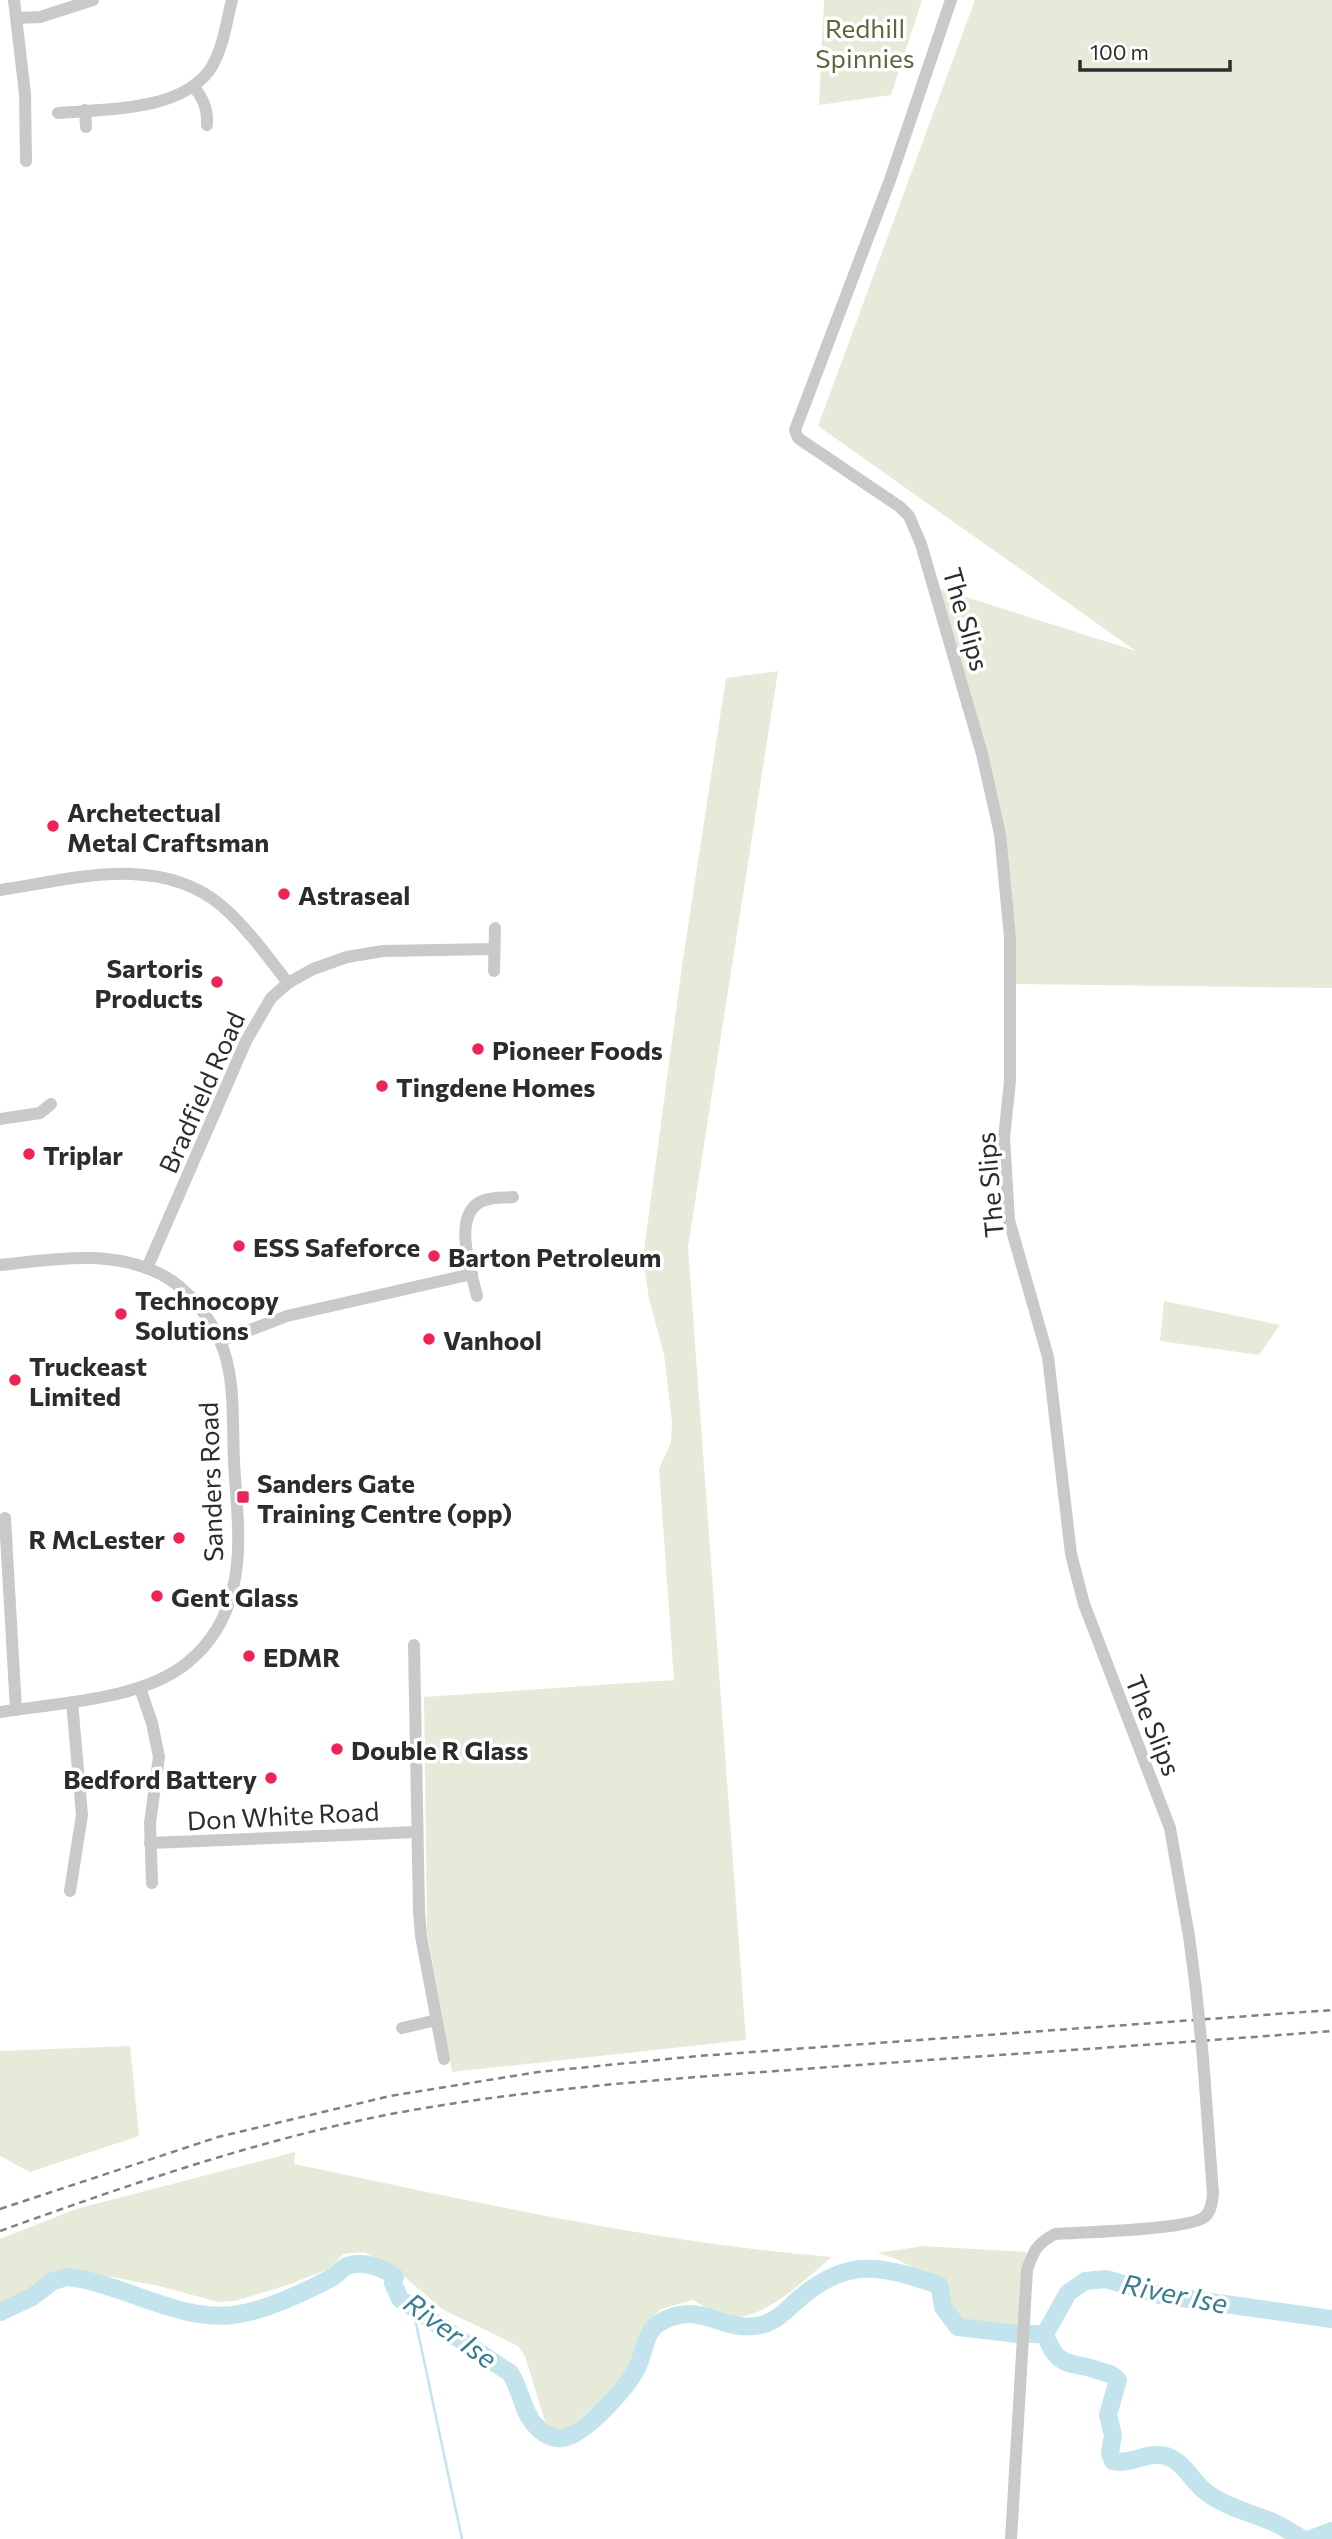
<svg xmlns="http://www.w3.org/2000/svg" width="1332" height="2539" viewBox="0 0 1332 2539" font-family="Commissioner,sans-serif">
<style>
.green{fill:#e6ebd9}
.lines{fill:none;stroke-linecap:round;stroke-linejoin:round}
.stream{stroke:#c3e4ec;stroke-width:2.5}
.river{stroke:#c3e4ec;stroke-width:18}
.minor{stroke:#c9c9c9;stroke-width:12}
.rail{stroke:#818181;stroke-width:2.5;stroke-dasharray:7 5;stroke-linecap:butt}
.minor-bridge{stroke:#c9c9c9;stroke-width:12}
.poi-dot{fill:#ed2557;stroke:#fff;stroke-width:2.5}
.labels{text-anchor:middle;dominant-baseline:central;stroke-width:7;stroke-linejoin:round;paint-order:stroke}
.park-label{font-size:26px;fill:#586938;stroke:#fff}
.street-label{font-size:26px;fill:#2c2c2c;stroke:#fff}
.poi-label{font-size:26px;font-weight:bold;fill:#2c2c2c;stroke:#fff;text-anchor:start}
.water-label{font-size:28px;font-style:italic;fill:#377e91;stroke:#fff}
</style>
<rect width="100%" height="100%" fill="#fff"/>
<g class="green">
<polygon points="824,0 922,0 891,95 819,105"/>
<polygon points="975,0 1332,0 1332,988 1010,984 1000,834 934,587 1136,651 818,426"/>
<polygon points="778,671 688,1247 746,2040 452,2072 427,1932 424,1697 674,1680 659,1469 671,1442 672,1422 664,1354 649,1299 643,1258 682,966 726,678"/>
<polygon points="1164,1301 1280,1325 1259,1355 1160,1341"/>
<polygon points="130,2046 139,2136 30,2172 0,2156 0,2051"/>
<path d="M295 2152 294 2164C472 2201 650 2242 832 2257 806 2278 763 2322 728 2317 716 2315 704 2306 693 2300L661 2309 649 2320 629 2369 601 2401 565 2431 556 2434 548 2431 525 2356 518 2346 442 2309 399 2272 364 2252 343 2254 329 2269 285 2286 235 2301 218 2302 159 2286 75 2270 74 2282 60 2278 53 2281 32 2297 0 2312V2239L76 2209Z"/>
<polygon points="924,2246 1026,2252 1017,2330 961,2324 945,2307 941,2282 894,2258 877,2253"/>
</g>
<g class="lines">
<polyline class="stream" points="413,2309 462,2539"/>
<g class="river">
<path d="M0 2312 32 2297 53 2281 67 2277C119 2282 180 2322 233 2315 265 2311 305 2292 333 2277 339 2273 342 2267 350 2265 363 2261 385 2268 395 2277L393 2283 400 2299 510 2373C521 2389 522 2411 535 2425 542 2433 553 2440 563 2438 585 2434 625 2390 636 2370 644 2356 644 2332 659 2323 702 2298 719 2334 761 2325 778 2321 788 2308 800 2298 850 2255 883 2267 939 2285L943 2307 958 2327 1018 2334H1045L1068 2293 1085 2281 1106 2279 1160 2295 1332 2319"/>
<path d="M1045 2334C1059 2373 1072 2359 1103 2372 1110 2374 1114 2375 1118 2380L1108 2415 1113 2435 1110 2453 1113 2461C1132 2465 1147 2451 1166 2456 1183 2461 1192 2481 1206 2492 1225 2507 1252 2513 1275 2523 1284 2527 1293 2534 1303 2539"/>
<polyline points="1311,2539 1332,2531"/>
</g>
<g class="minor">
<polyline points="14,0 25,94 26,161"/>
<polyline points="951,0 890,180 795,430 798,438 900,507 909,516 921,544 982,754 1000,834 1010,937 1010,1081 1004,1138 1009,1220 1048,1357 1071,1554 1084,1604 1170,1828 1189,1936 1196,1990"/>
<polyline points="17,18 40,17 93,0"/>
<path d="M193 86C203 98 208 109 207 125"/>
<polyline points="85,110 86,127"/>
<path d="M58 113C103 109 178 112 209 71 223 51 226 23 232 0"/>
<path d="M0 890C73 879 159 853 222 906 247 928 268 957 288 983"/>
<polyline points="494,971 495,928"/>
<polyline points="0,1119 40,1113 51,1104"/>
<path d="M0 1265C56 1259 114 1248 166 1277 189 1291 209 1316 220 1341 236 1376 232 1423 234 1461 236 1502 243 1547 233 1588 226 1619 212 1643 187 1663 142 1700 57 1703 0 1712"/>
<polyline points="147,1268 246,1041 271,998 288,983 313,969 347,957 383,951 494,949"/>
<path d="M477 1296C471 1271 450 1211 485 1200 494 1197 504 1198 513 1197"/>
<polyline points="221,1341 287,1316 472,1274"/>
<polyline points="5,1518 16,1710"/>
<polyline points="414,1645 419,1911 421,1936 444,2059"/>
<polyline points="140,1688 152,1723 159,1757 150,1823 152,1883"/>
<polyline points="150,1843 417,1832"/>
<polyline points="70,1891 82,1815 72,1702"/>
<polyline points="402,2028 437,2020"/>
<path d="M1011 2539 1027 2270C1033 2252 1037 2243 1055 2234 1082 2232 1184 2230 1203 2218 1211 2213 1212 2202 1213 2194L1203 2058"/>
</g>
<g class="rail">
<polyline points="0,2209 218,2137 390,2096 538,2072 698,2056 1332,2010"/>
<path d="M0 2231C128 2185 257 2140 391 2114 536 2087 683 2078 830 2067 997 2055 1165 2044 1332 2031"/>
</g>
<polyline class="minor-bridge" points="1196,1990 1203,2058"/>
</g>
<g class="poi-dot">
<circle cx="53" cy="826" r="7"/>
<circle cx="284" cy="894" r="7"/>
<circle cx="217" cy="982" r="7"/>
<circle cx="478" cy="1049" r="7"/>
<circle cx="382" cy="1086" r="7"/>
<circle cx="29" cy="1154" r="7"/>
<circle cx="239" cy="1246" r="7"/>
<circle cx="434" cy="1256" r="7"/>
<circle cx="121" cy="1314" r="7"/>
<circle cx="429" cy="1339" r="7"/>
<circle cx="15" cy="1380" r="7"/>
<rect x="236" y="1490" width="14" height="14" rx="3.5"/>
<circle cx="179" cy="1538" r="7"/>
<circle cx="157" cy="1596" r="7"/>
<circle cx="249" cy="1656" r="7"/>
<circle cx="337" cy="1749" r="7"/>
<circle cx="271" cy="1778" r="7"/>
</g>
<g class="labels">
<g class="park-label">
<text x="865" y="27">Redhill<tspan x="865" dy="30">Spinnies</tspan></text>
</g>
<g class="street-label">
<text transform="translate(967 619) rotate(74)">The Slips</text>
<text transform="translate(201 1092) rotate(-66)">Bradfield Road</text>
<text transform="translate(989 1185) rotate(-95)">The Slips</text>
<text transform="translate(210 1482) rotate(-92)">Sanders Road</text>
<text transform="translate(1154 1725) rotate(68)">The Slips</text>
<text transform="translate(283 1815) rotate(-3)">Don White Road</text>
</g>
<g class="poi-label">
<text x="67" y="811">Archetectual<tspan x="67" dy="30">Metal Craftsman</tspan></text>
<text x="298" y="894">Astraseal</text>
<text x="203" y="967" text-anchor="end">Sartoris<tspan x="203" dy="30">Products</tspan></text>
<text x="492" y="1049">Pioneer Foods</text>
<text x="396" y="1086">Tingdene Homes</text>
<text x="43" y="1154">Triplar</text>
<text x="253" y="1246">ESS Safeforce</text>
<text x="448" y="1256">Barton Petroleum</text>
<text x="135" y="1299">Technocopy<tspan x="135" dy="30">Solutions</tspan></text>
<text x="443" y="1339">Vanhool</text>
<text x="29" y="1365">Truckeast<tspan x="29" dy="30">Limited</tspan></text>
<text x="257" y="1482">Sanders Gate<tspan x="257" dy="30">Training Centre (opp)</tspan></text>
<text x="165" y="1538" text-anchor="end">R McLester</text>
<text x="171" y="1596">Gent Glass</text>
<text x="263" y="1656">EDMR</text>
<text x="351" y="1749">Double R Glass</text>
<text x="257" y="1778" text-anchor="end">Bedford Battery</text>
</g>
<g class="water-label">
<text transform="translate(1175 2293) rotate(11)">River Ise</text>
<text transform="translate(451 2330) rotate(36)">River Ise</text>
</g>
</g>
<path d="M1080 60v10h150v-10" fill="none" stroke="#2c2c2c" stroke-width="3.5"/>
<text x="1090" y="60" font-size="21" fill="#2c2c2c" stroke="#ffffff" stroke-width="5" paint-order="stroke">100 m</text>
</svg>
